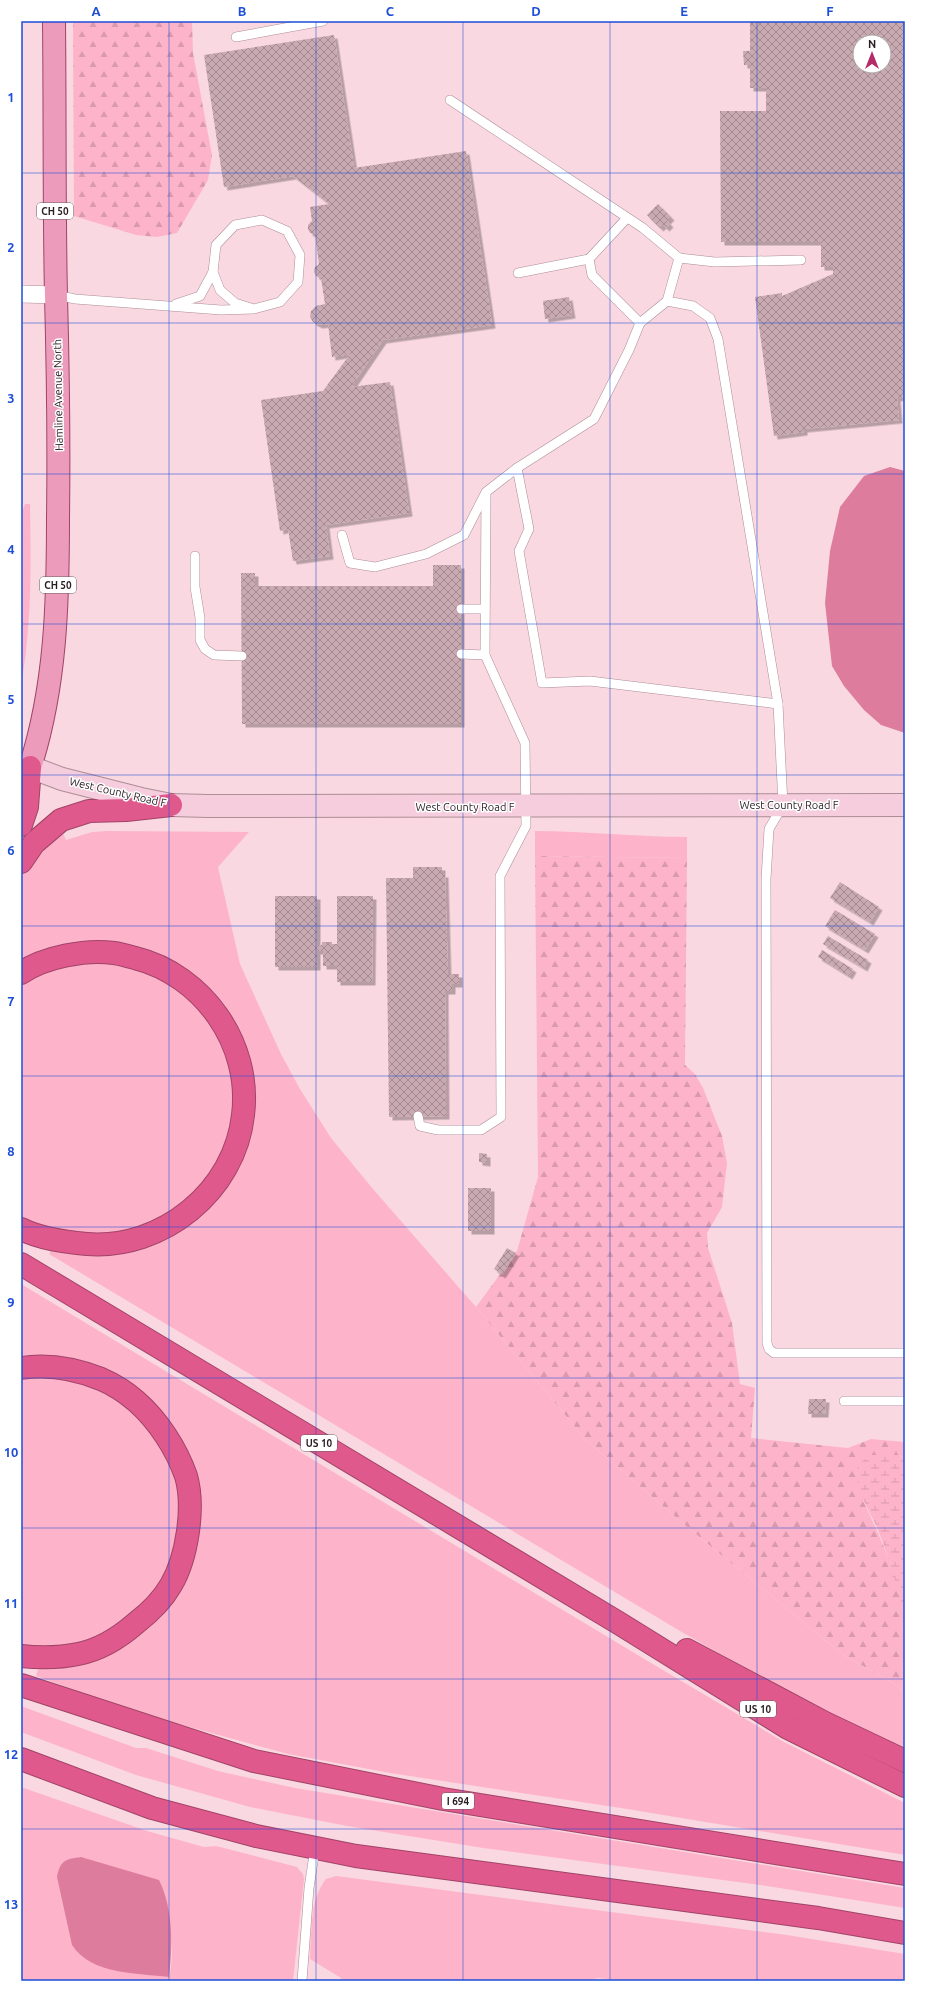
<svg xmlns="http://www.w3.org/2000/svg" width="926" height="2002" viewBox="0 0 926 2002" font-family="Ubuntu,sans-serif">
<style>
.grass{fill:#fdb4ca;fill-rule:evenodd}
.forest{fill:url(#forest-firs)}
.wetland{fill:url(#wetland-marsh)}
.water{fill:#de7c9d}
.building{fill:url(#building-cross-hatch);fill-rule:evenodd;filter:url(#shadow)}
.lines{fill:none;stroke-linecap:round;stroke-linejoin:round}
.lane-casing{stroke:#ac8d96;stroke-width:10}
.street-casing{stroke:#ac8d96;stroke-width:18}
.secondary-casing{stroke:#ac8d96;stroke-width:24}
.primary-casing{stroke:#a04467;stroke-width:24}
.highway-casing{stroke:#a04467;stroke-width:24}
.lane{stroke:#fff;stroke-width:9}
.street{stroke:#fff;stroke-width:17}
.secondary{stroke:#f6cddd;stroke-width:22}
.primary{stroke:#ec9bbb;stroke-width:22}
.highway{stroke:#e0598d;stroke-width:22}
.grid{fill:none;stroke:#1d4ed8;stroke-width:1;stroke-opacity:0.55}
.labels{text-anchor:middle;dominant-baseline:central;stroke-width:3;stroke-linejoin:round;paint-order:stroke}
.shield{fill:#fff;stroke:#696164;stroke-width:1}
.shield-label{font-size:10px;font-weight:bold;fill:#291d21}
.street-label{font-size:11px;fill:#291d21;stroke:#fff}
.neatline{fill:none;stroke:#1d4ed8;stroke-width:1.5}
.grid-label{font-size:13px;text-anchor:middle;font-weight:bold;fill:#1d4ed8}
</style>
<defs>
<pattern id="forest-firs" width="22" height="20" patternUnits="userSpaceOnUse"><rect width="22" height="20" fill="#fdb4ca"/><path d="M5 1l3.5 6h-7zM16 11l3.5 6h-7z" fill="#d99aad"/></pattern>
<pattern id="wetland-marsh" width="20" height="14" patternUnits="userSpaceOnUse"><rect width="20" height="14" fill="#fdb4ca"/><path d="M1 5h8M5 5V1M11 12h8M15 12V8" fill="none" stroke="#d99aad"/></pattern>
<pattern id="building-cross-hatch" width="8" height="8" patternUnits="userSpaceOnUse"><rect width="8" height="8" fill="#c9a9b2"/><path d="M0 0l8 8M0 8l8-8" fill="none" stroke="#a38990"/></pattern>
<filter id="shadow"><feDropShadow dx="3.5" dy="3.5" stdDeviation="0" flood-color="#0004"/></filter>
</defs>
<rect width="100%" height="100%" fill="#fad8e1"/>
<g class="grass">
<path d="M25 504H30C31 564 32 625 21 685V515Z"/>
<polygon points="59,831 63,833 66,840 92,832 107,831 249,832 218,867 240,964 281,1054 300,1089 331,1138 373,1189 476,1307 585,1439 680,1521 842,1654 898,1686 905,1695 905,1753 764,1679 680,1631 49,1254 52,1249 85,1253 216,1196 248,1066 152,954 21,962 21,878 28,863"/>
<path d="M535 831C586 831 636 837 687 837V858L535 856Z"/>
<polygon points="79,962 114,963 152,973 188,996 218,1034 231,1067 234,1104 228,1137 221,1156 203,1185 167,1215 133,1230 99,1235 66,1232 21,1220 21,983 43,971"/>
<path d="M21 1284 641 1657 784 1742 905 1803V1855L621 1808 390 1773 288 1754 138 1713 36 1676 39 1666 167 1604C172 1573 177 1541 182 1509 185 1494 189 1479 190 1464 190 1453 178 1435 172 1426 135 1375 84 1350 21 1356Z"/>
<polygon points="52,1375 102,1388 135,1410 173,1466 179,1489 181,1526 169,1569 142,1609 108,1634 60,1648 21,1648 21,1376"/>
<polygon points="21,1706 136,1748 146,1748 218,1771 295,1788 905,1888 905,1908 760,1885 483,1848 347,1826 250,1807 136,1775 21,1732"/>
<path d="M21 1787 147 1831 204 1847 216 1846 297 1867 303 1874 304 1879 293 1981H21ZM161 1884C169 1914 176 1947 169 1977Z"/>
<path d="M336 1876 787 1935 905 1954V1981H628L598 1978 587 1981H341V1978L310 1959C312 1933 309 1900 326 1879Z"/>
</g>
<g class="forest">
<polygon points="73,21 192,21 193,53 212,155 208,180 177,233 157,237 136,235 74,216"/>
<path d="M535 856 687 858 685 1065 695 1074 703 1088 722 1136 727 1163 722 1207 707 1233 708 1248 732 1323 740 1384 755 1388 751 1438 848 1448 871 1439 905 1442V1459L899 1455 863 1501C878 1531 902 1586 905 1619 907 1644 905 1670 905 1695L898 1686 842 1654 680 1521 585 1439 476 1307 517 1251 538 1177Z"/>
</g>
<path class="wetland" d="M872 1455H899L905 1459V1618C898 1588 889 1558 878 1530 867 1504 855 1494 858 1464Z"/>
<g class="water">
<polygon points="890,467 905,471 905,733 881,725 864,710 844,686 832,666 825,603 830,551 840,507 864,476"/>
<path d="M81 1857 159 1880C173 1908 173 1946 169 1977 138 1973 91 1975 72 1945L57 1877C60 1861 65 1859 81 1857Z"/>
</g>
<g class="building">
<path d="M750 21H905V397L897 398 899 420 804 429V432L774 436 755 297 782 293V296L833 274V267H821V242H721L720 111H766V88H750V65H744L743 51H750ZM860 42H884V66H860Z"/>
<polygon points="334,35 354,168 466,151 492,325 383,340 351,387 390,382 409,513 326,525 330,556 293,561 288,529 280,531 261,400 323,391 350,354 332,357 328,324 319,325 313,322 310,317 311,311 316,306 325,304 321,278 316,276 314,272 315,267 319,264 315,234 310,233 308,229 308,225 312,221 310,207 329,204 293,176 224,187 204,55"/>
<polygon points="658,204 671,217 667,221 670,224 666,228 663,225 660,228 647,215"/>
<polygon points="569,297 572,315 545,319 543,301"/>
<polygon points="433,565 461,565 461,724 242,724 241,573 255,573 255,586 433,586"/>
<polygon points="413,867 442,867 442,874 445,874 448,974 459,974 459,984 452,984 452,991 445,991 446,1116 389,1117 386,878 413,878"/>
<polygon points="840,882 879,907 870,922 830,898"/>
<polygon points="275,896 317,896 317,945 322,945 322,942 332,942 332,944 337,944 337,896 373,896 372,982 337,982 337,966 323,966 323,951 317,951 317,967 275,967"/>
<polygon points="835,910 875,934 865,950 825,926"/>
<polygon points="828,936 868,960 864,968 823,944"/>
<polygon points="822,950 853,969 849,976 818,957"/>
<polygon points="479,1153 487,1154 487,1163 479,1162"/>
<rect x="468" y="1188" width="23" height="43"/>
<polygon points="507,1248 516,1253 502,1275 494,1269"/>
<polygon points="809,1399 826,1399 825,1414 808,1414"/>
</g>
<g class="lines">
<defs>
<g id="lane">
<polyline points="236,37 323,21"/>
<polyline points="450,100 643,228 679,258 667,301"/>
<polyline points="679,258 715,262 801,260"/>
<polyline points="589,259 592,275 640,323"/>
<polyline points="518,273 589,259 627,218"/>
<polyline points="56,295 75,299 221,310 254,309 280,302 298,282 300,255 287,231 262,220 235,225 216,245 213,272 220,290 235,303 254,309"/>
<polyline points="176,304 200,296 213,272"/>
<polyline points="517,468 529,529 519,551 542,683 590,681 778,704"/>
<polyline points="342,535 350,563 375,567 426,554 464,535 486,492 517,468 594,419 629,350 640,323 667,301 693,306 710,318 718,339 778,704 783,805 769,829 766,879 767,1343 769,1349 774,1353 905,1353"/>
<polyline points="195,556 195,587 200,618 200,640 205,649 214,655 242,656"/>
<polyline points="461,609 485,609"/>
<polyline points="461,654 485,655"/>
<polyline points="418,1116 420,1126 438,1130 481,1130 501,1117 500,876 526,826 525,743 485,655 486,495"/>
<polyline points="844,1401 905,1401"/>
<polyline points="302,1981 309,1888 315,1848"/>
</g>
<polyline id="street" points="21,294 56,295"/>
<polyline id="secondary" points="30,767 62,779 141,799 171,805 208,806 905,805"/>
<path id="primary" d="M30 767C56 686 58 602 58 518 59 444 58 370 56 296 54 204 55 113 54 21"/>
<g id="highway">
<polyline points="21,825 27,807 30,767"/>
<polyline points="21,862 34,843 61,820 89,811 126,810 171,805"/>
<path d="M21 973C44 957 86 949 114 953 121 954 128 956 135 958 203 975 252 1044 243 1115 235 1191 162 1250 87 1244 65 1242 41 1239 21 1229"/>
<polyline points="21,1264 617,1622 788,1728 905,1786"/>
<path d="M21 1368C48 1364 76 1369 101 1379 129 1391 149 1410 166 1436 174 1448 181 1462 186 1476 195 1507 187 1558 171 1585 163 1599 149 1613 136 1623 120 1637 99 1650 78 1654 59 1658 40 1658 21 1656"/>
<polyline points="687,1650 825,1723 905,1761"/>
<polyline points="21,1685 254,1761 443,1799 905,1874"/>
<polyline points="21,1759 152,1808 256,1836 356,1856 818,1918 905,1933"/>
</g>
</defs>
<use href="#lane" class="lane-casing"/>
<use href="#street" class="street-casing"/>
<use href="#secondary" class="secondary-casing"/>
<use href="#primary" class="primary-casing"/>
<use href="#highway" class="highway-casing"/>
<use href="#lane" class="lane"/>
<use href="#street" class="street"/>
<use href="#secondary" class="secondary"/>
<use href="#primary" class="primary"/>
<use href="#highway" class="highway"/>
</g>
<path class="grid" d="M169 21V1981M316 21V1981M463 21V1981M610 21V1981M757 21V1981M21 173H905M21 323H905M21 474H905M21 624H905M21 775H905M21 926H905M21 1076H905M21 1227H905M21 1378H905M21 1528H905M21 1679H905M21 1829H905"/>
<g class="labels">
<g class="shield">
<rect x="37" y="203" width="36" height="16" rx="3"/>
<rect x="40" y="577" width="36" height="16" rx="3"/>
<rect x="301" y="1435" width="36" height="16" rx="3"/>
<rect x="740" y="1701" width="36" height="16" rx="3"/>
<rect x="442" y="1793" width="32" height="16" rx="3"/>
</g>
<g class="shield-label">
<text x="55" y="211">CH 50</text>
<text x="58" y="585">CH 50</text>
<text x="319" y="1443">US 10</text>
<text x="758" y="1709">US 10</text>
<text x="458" y="1801">I 694</text>
</g>
<g class="street-label">
<text transform="translate(58 395) rotate(-91)">Hamline Avenue North</text>
<text transform="translate(118 792) rotate(13)">West County Road F</text>
<text x="789" y="805">West County Road F</text>
<text x="465" y="807">West County Road F</text>
</g>
</g>
<rect width="926" height="2002" fill="none" stroke="#ffffff" stroke-width="44"/>
<g transform="translate(872 54)"><circle r="19" fill="#ffffff" stroke="#a9a5a6"/>
<path d="M0-3L7 15L0 10L-7 15Z" fill="#b52b67"/>
<text y="-6" font-size="11" font-weight="bold" text-anchor="middle" fill="#291d21">N</text>
</g>
<rect x="22" y="22" width="882" height="1958" class="neatline"/>
<g class="grid-label">
<text x="96" y="16">A</text>
<text x="242" y="16">B</text>
<text x="390" y="16">C</text>
<text x="536" y="16">D</text>
<text x="684" y="16">E</text>
<text x="830" y="16">F</text>
<text x="11" y="102">1</text>
<text x="11" y="252">2</text>
<text x="11" y="403">3</text>
<text x="11" y="554">4</text>
<text x="11" y="704">5</text>
<text x="11" y="855">6</text>
<text x="11" y="1006">7</text>
<text x="11" y="1156">8</text>
<text x="11" y="1307">9</text>
<text x="11" y="1457">10</text>
<text x="11" y="1608">11</text>
<text x="11" y="1759">12</text>
<text x="11" y="1909">13</text>
</g>
</svg>
